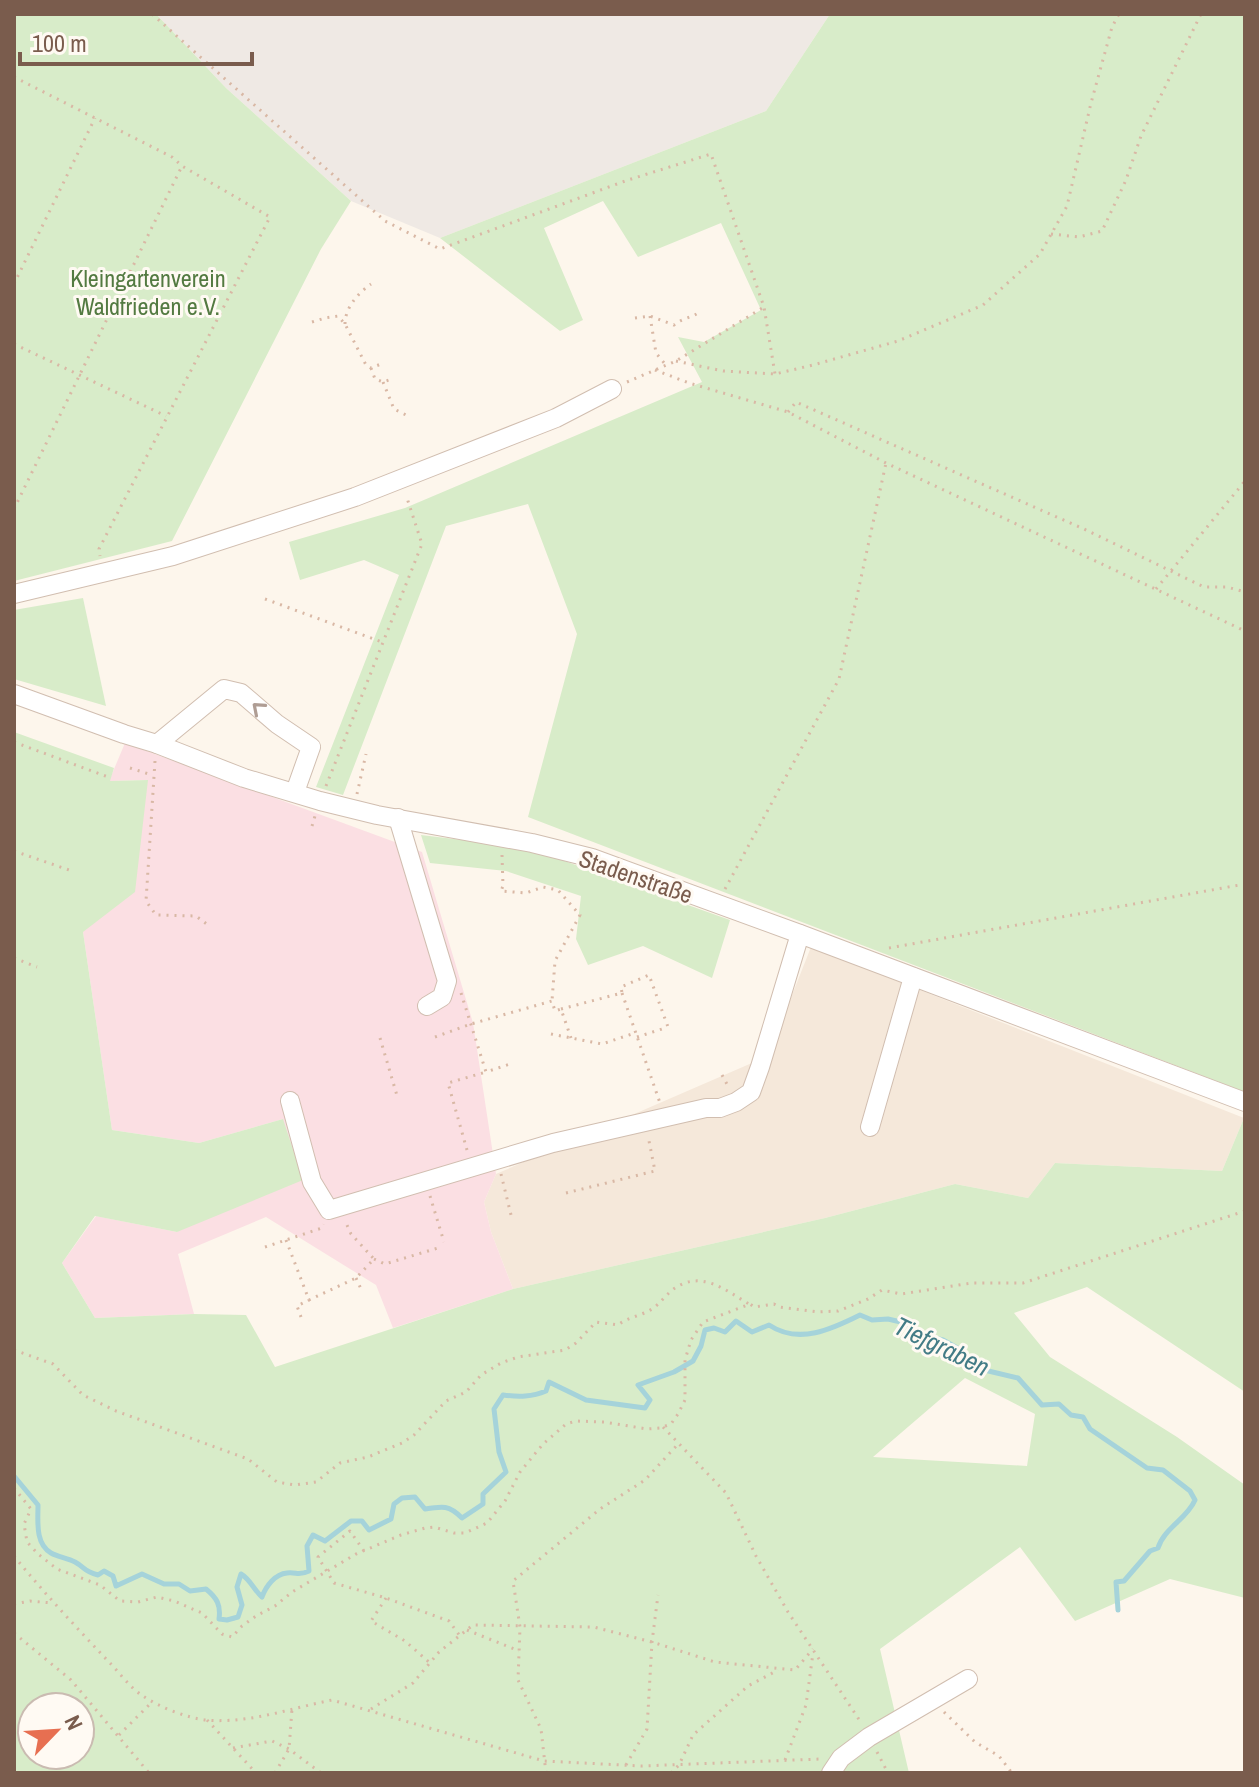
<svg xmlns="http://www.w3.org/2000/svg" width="1259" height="1787" viewBox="0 0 1259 1787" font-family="'Archivo Narrow',sans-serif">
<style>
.residential{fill:#f5e8da}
.industrial{fill:#efe9e4}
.medical{fill:#fbdfe3}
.green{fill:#d8ecc9;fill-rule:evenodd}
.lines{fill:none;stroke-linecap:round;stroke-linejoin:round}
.stream{stroke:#a5d3da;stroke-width:5}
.minor-casing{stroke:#d1beb0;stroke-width:20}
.path{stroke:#d9b8a5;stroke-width:3;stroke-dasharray:2 6;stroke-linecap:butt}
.minor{stroke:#fff;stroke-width:18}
.oneway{stroke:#af9d94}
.labels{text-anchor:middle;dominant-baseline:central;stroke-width:6;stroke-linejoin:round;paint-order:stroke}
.park-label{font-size:24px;fill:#537a41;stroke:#fffaf3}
.street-label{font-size:24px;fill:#7a5c4d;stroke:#fffaf3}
.water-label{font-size:26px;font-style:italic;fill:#437c86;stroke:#fffaf3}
</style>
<rect width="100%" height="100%" fill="#fdf6ec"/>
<polygon class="residential" points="811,947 1244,1118 1222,1171 1055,1163 1028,1198 955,1184 825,1218 513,1289 491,1232 484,1202 496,1174 768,1056"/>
<polygon class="industrial" points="156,14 830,14 766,111 440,238 351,201 226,88"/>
<polygon class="medical" points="125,743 422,852 473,1023 496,1174 484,1202 491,1232 513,1289 393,1328 376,1285 266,1217 178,1254 194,1314 95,1318 62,1263 96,1216 177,1232 283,1119 199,1143 112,1130 83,932 147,780 109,781"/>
<g class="green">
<polygon points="14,14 156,14 226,88 351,201 321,249 172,541 14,581"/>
<polygon points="830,14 1245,14 1245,1092 528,817 577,634 528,504 446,526 343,795 316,787 399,575 364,560 300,580 289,542 405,508 702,382 678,337 704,342 761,310 721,223 638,257 603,201 544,228 583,320 560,331 440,238 766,111"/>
<polygon points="83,598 106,706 14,679 14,610"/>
<path d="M14 732 114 768 110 781 148 780 135 892 83 932 112 1130 199 1143 283 1119 303 1180 177 1232 95 1216 62 1263 95 1318 194 1314 246 1315 275 1367 513 1289 825 1218 955 1184 1028 1198 1055 1163 1222 1171 1244 1118 1245 1392 1087 1287 1014 1313 1050 1357 1177 1437 1245 1485V1598L1170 1579 1075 1621 1020 1547 880 1649 909 1773H14ZM965 1378 1035 1414 1027 1466 873 1457ZM32 1707H80V1755H32Z"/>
<polygon points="421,835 528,848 730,920 712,978 643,946 588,965 576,939 581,896 506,871 430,863"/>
</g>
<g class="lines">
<path class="stream" d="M14 1476 38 1505C38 1521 35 1544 51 1553 58 1557 67 1558 75 1562 86 1568 83 1571 98 1575L104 1571 113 1576 116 1586 142 1574 164 1584H179L190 1591 206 1589C217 1598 221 1605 219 1619L227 1620 238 1617 242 1605 237 1587 241 1574C250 1579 254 1590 262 1597 266 1586 275 1574 287 1573 297 1572 299 1576 309 1571L307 1546 313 1535 325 1541 351 1521H362L369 1530 391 1519 394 1504 402 1498 415 1497 425 1509C443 1506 449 1505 462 1518L483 1504V1494L506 1472 499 1452 494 1409 503 1395C519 1397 532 1397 546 1391L549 1382 586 1400 645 1408 650 1400 638 1385 674 1372 693 1361 701 1346 705 1330 714 1328 725 1332 736 1321 752 1332 769 1325C799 1345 832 1329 860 1315L872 1320 888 1319 905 1323 918 1334 943 1340 959 1349 980 1369 1018 1378 1042 1405 1059 1404 1071 1415 1083 1417 1090 1429 1147 1468 1163 1470 1190 1491 1195 1500C1187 1519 1164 1528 1158 1548L1150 1551 1124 1581 1116 1582 1118 1610"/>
<defs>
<g id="minor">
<polyline points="14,594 173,556 355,497 556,418 612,389"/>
<polyline points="14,694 124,734 157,744 244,778 320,801 377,815 532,843 592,858 800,934 1245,1102"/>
<polyline points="157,744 224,689 241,693 277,724 311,747 295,792"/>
<polyline points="398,818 447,981 442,997 427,1006"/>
<polyline points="290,1101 312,1182 329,1210 553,1143 706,1108 720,1108 736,1102 751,1092 760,1067 800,934"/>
<polyline points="870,1127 913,977"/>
<polyline points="831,1773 841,1758 869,1737 968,1679"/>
</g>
</defs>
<use href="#minor" class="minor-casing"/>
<g class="path">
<polyline points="152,14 385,221 440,249 628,180 711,154 764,307 775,374"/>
<polyline points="14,77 172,157 182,166 270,217 99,549 100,556"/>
<polyline points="1051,234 1079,237 1102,231 1126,180 1141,136 1201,14"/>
<polyline points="14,284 95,118"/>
<polyline points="650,316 656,353 665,364"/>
<path d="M635 318 650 316 674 325C682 318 692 318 701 311"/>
<polyline points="312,322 325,318 338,316 345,324 366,365 371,368 381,364"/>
<path d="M345 324C345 308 358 293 371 284"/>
<polyline points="14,344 166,416"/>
<polyline points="676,361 723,371 775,374 813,365 898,341 983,305 1040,254 1067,206 1091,103 1112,27 1119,14"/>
<polyline points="371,368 375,379 383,382 389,380"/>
<polyline points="655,370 689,383 788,412 886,463 1245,631"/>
<polyline points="383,382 394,409 410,417"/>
<polyline points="627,382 676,361 764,307"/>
<polyline points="788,412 796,402 1084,529 1204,587 1227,587 1245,592"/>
<polyline points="14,509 182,166"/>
<polyline points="1156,589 1245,481"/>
<polyline points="265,599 382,642"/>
<polyline points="14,742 108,777"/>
<polyline points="155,761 146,901 156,915 196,916 208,925"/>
<polyline points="130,768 152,775"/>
<polyline points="326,786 422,544 406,495"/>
<polyline points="357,794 366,754"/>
<polyline points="312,826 315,816"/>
<polyline points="14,851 72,871"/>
<polyline points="502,855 503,886 501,891 526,893 543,887 558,890 580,915 555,961 552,1001"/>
<polyline points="725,889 839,679 886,463"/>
<polyline points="889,948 1245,884"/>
<polyline points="14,958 37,967"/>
<polyline points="461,993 486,1072 510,1064"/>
<polyline points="622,993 660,1103"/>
<polyline points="561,1009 622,993 621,987 649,975 668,1027"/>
<polyline points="551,1034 602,1044 635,1033"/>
<polyline points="435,1037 471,1024 552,1001 555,1011 561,1009 571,1038"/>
<polyline points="637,1037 662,1029"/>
<polyline points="380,1038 398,1099"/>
<polyline points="722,1075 729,1088"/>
<polyline points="467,1150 448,1083 486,1072"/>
<polyline points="501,1174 512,1219"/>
<polyline points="566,1193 655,1171 648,1136"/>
<polyline points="430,1196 444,1242"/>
<polyline points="286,1240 309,1300 356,1278 374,1259 351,1234 346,1223"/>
<polyline points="265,1247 322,1228 323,1224"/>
<polyline points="374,1259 385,1264 438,1248"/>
<polyline points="356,1278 362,1291"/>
<polyline points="301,1317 297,1306 309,1300"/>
<path d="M14 1350 53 1364 83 1395 116 1411 248 1459 277 1482 295 1485 316 1482 340 1463 368 1457 402 1443 414 1435 446 1401 466 1392 481 1375 501 1363 518 1357 565 1350 576 1343 596 1322 618 1325C628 1317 641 1316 652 1309 660 1304 666 1294 675 1288 702 1270 725 1290 749 1304"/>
<polyline points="663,1427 726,1493 756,1556 788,1612 862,1724"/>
<polyline points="14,1488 31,1509 24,1524 27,1542 38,1554 57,1569 100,1585 120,1601 138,1602 157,1597 174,1601 202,1613 222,1634 232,1637 242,1626 256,1616 275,1606 292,1592 356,1554 401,1535 425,1528 434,1527 454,1533 465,1533 487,1523 505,1501 520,1472 543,1444 566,1424 576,1421 604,1422 647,1429 660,1428 671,1424 678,1414 685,1400 685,1360 691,1340 703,1322 750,1304 754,1307 774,1304 779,1307 818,1312 838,1311 868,1299 882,1290 901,1294 972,1283 1023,1283 1245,1211"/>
<polyline points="364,1551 350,1531 318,1557 334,1583 386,1598 449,1621 460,1636"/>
<path d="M14 1556C44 1593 76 1627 108 1661 119 1672 130 1688 143 1696 159 1707 187 1718 206 1720 249 1724 291 1708 332 1700L544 1761 641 1766 821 1759"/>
<polyline points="386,1598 371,1621 405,1641 430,1663"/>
<polyline points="14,1604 30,1601 52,1603"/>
<polyline points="467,1630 519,1651"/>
<polyline points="14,1633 71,1680 149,1773"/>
<polyline points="371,1709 413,1683 439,1652 473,1625 594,1627 652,1642 715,1662 795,1670 813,1649"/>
<polyline points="944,1712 975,1742 999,1756 1012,1773"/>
<polyline points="207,1720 256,1773"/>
<polyline points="119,1735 153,1701"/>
<polyline points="233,1748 272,1741 289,1749 321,1773"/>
<polyline points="877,1752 888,1773"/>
<polyline points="785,1760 806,1705 813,1653"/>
<polyline points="626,1765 647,1729 652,1642 658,1595"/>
<polyline points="275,1773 289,1749 292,1709"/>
<polyline points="546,1773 541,1729 518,1680 520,1627 513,1581 600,1509 645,1480 679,1443"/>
<polyline points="671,1773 679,1765 693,1735 748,1686 778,1670"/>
</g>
<use href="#minor" class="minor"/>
</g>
<defs><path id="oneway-chevron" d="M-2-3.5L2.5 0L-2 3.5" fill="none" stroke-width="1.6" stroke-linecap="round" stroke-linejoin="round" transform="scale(2)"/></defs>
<use class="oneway" href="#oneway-chevron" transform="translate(258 708) rotate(-139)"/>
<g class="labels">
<g class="park-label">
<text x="148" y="278">Kleingartenverein<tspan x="148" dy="28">Waldfrieden e.V.</tspan></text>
</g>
<g class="street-label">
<text transform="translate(636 876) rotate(19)">Stadenstraße</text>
</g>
<g class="water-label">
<text transform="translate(942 1346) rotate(26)">Tiefgraben</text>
</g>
</g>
<rect width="1259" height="1787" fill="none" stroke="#7a5c4d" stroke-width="32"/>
<g transform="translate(56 1731) rotate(65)"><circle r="38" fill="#fffaf3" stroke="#cabbb1" stroke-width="2"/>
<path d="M0-6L14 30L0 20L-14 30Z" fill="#e76f51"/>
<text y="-12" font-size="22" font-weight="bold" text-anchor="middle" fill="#7a5c4d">N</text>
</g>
<path d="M20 52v12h232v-12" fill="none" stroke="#7a5c4d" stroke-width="4"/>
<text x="32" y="52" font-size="24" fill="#7a5c4d" stroke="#fffaf3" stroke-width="6" paint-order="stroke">100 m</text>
</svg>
